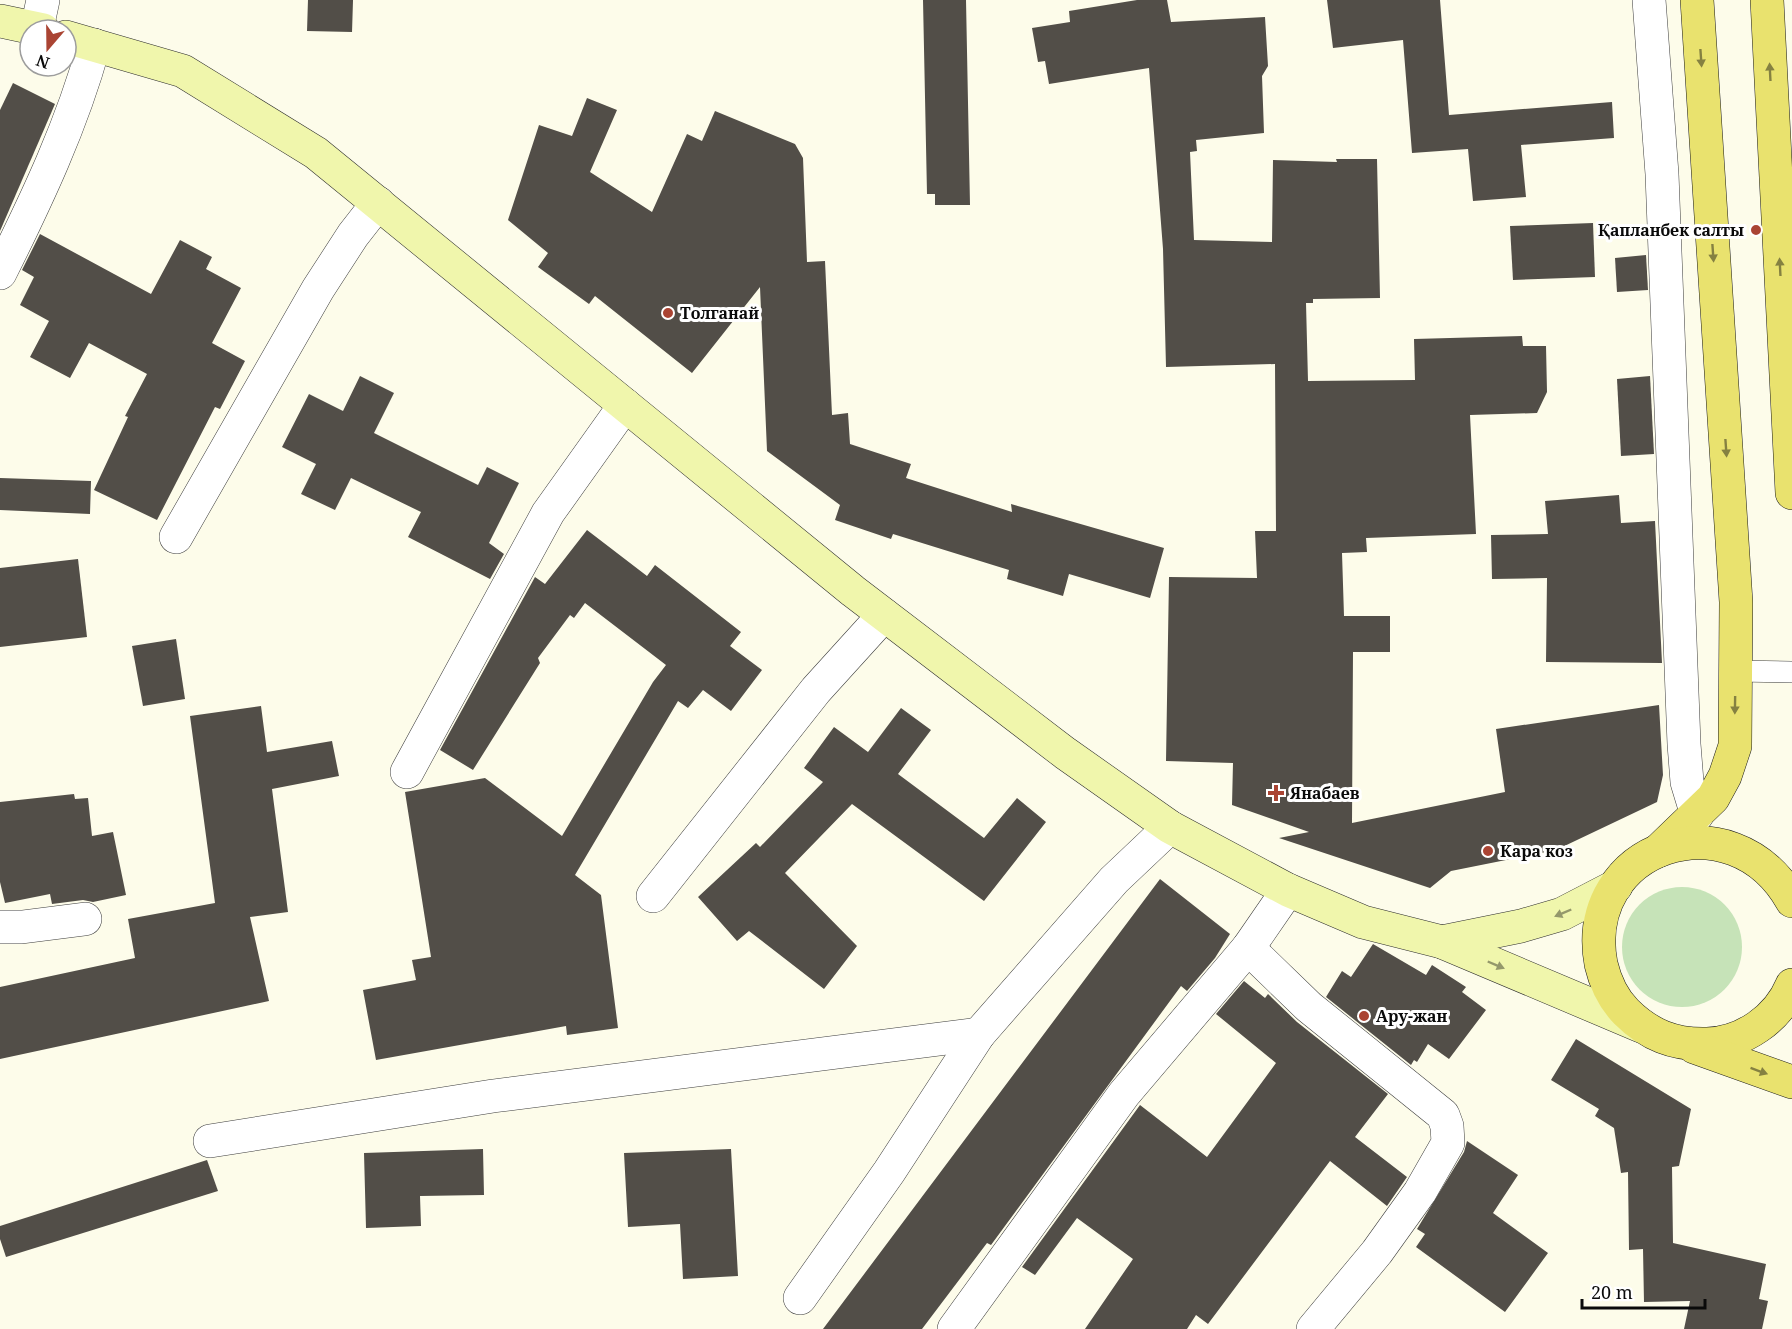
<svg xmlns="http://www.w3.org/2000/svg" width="1792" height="1329" viewBox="0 0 1792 1329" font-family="'Noto Serif',serif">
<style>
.green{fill:#c6e3b8}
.building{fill:#524e48}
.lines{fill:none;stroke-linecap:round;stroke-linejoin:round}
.service-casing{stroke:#3d3d3d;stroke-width:22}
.minor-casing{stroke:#3d3d3d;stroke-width:34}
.secondary-casing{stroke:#2c2c2c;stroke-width:34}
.primary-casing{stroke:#1b1b1b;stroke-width:34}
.service{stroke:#fff;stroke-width:21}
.minor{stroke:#fff;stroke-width:33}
.secondary{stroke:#f0f6ac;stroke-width:33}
.primary{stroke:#e9e26e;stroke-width:33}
.oneway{fill:#858141}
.oneway2{fill:#94986b}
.poi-dot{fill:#a43;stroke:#fff;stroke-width:2}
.labels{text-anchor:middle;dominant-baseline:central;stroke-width:6;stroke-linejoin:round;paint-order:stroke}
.poi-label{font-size:16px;font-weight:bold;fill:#0a0a0a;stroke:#fff;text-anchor:start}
</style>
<rect width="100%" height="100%" fill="#fdfcea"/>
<circle class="green" cx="1682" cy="947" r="60"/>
<g class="building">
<polygon points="308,0 353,0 352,32 307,31"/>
<polygon points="923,0 966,0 970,205 935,205 935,194 927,194"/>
<polygon points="1137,0 1167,0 1171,22 1265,17 1268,66 1262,76 1264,133 1196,140 1197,151 1190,152 1194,240 1272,242 1273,160 1337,162 1336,159 1377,159 1380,298 1313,299 1313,303 1306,303 1308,381 1415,380 1414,339 1522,336 1523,346 1546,346 1547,392 1537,413 1470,415 1476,534 1366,538 1367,552 1342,553 1344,616 1390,616 1390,652 1353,652 1352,823 1505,792 1496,729 1659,705 1663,775 1657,802 1556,850 1451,871 1430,888 1279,838 1309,832 1232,805 1233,763 1166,761 1169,577 1257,578 1255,531 1276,531 1275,364 1166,367 1163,249 1149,68 1049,84 1045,61 1038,62 1032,28 1070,22 1069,11"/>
<polygon points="1327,0 1440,0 1449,115 1612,102 1614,138 1521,145 1526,197 1473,201 1468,149 1412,153 1403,40 1333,48"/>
<polygon points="13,83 55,104 0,231 0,110"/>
<polygon points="587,98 617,110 590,172 652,212 687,134 702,141 715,111 795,144 803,158 807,262 825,261 832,415 848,413 850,444 911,464 906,478 1012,512 1011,504 1164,548 1150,598 1069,574 1063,596 1007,579 1009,570 893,534 891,539 835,520 840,505 767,451 760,287 692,373 595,296 589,304 538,267 548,253 508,220 539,125 572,136"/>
<polygon points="1593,223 1595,277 1513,280 1510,226"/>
<polygon points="40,234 151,294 180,240 212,257 206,269 241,288 212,343 245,361 220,409 215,407 157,520 94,490 128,417 125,416 147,374 89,343 70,378 30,357 49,321 20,305 34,277 22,270"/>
<polygon points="1646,255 1648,290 1617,292 1615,258"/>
<polygon points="360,376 394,393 374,433 478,485 487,467 519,483 489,543 504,554 490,579 408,537 421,512 351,478 335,510 301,494 316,464 282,447 309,394 343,411"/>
<polygon points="1650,376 1654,454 1621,456 1617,379"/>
<polygon points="0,478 91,481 90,514 0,510"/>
<polygon points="1619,495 1621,523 1655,521 1662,663 1546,662 1547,578 1492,579 1491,535 1548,534 1545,501"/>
<polygon points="587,530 647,576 655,565 741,632 730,646 762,670 731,711 703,690 688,708 678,701 575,875 601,895 618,1028 567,1035 566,1026 376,1060 363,990 416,980 412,960 431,957 405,792 485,778 562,836 653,682 666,665 585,603 574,618 570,615 538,658 540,663 473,770 440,750 535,577 545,584"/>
<polygon points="78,559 87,637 0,647 0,568"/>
<polygon points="176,639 185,699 143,706 132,646"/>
<polygon points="261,706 267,752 332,741 339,776 272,789 288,912 250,917 269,1001 0,1059 0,987 135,958 128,919 215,903 190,716"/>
<polygon points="901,708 931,730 898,774 984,838 1017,798 1046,822 984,901 852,804 785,873 857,946 824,989 749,931 737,941 698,897 756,843 760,847 823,782 804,768 834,727 868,752"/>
<polygon points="74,794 75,799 88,798 92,836 113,832 126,895 93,902 83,900 52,904 50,894 5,903 0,882 0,802"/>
<polygon points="1160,879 1230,934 1215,958 1187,991 1181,986 991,1245 987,1243 922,1329 823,1329"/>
<polygon points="1373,944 1426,975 1432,965 1466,987 1462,992 1486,1010 1449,1059 1428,1044 1417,1062 1414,1060 1411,1065 1326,997 1342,971 1351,977"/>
<polygon points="1244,981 1265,998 1268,994 1297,1022 1388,1094 1355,1137 1407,1177 1387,1206 1330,1161 1208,1324 1196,1315 1187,1329 1085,1329 1133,1259 1077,1218 1035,1275 1022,1267 1140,1105 1207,1157 1276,1063 1216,1014"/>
<polygon points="1576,1039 1691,1109 1679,1166 1672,1167 1673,1243 1766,1264 1759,1299 1768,1301 1762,1329 1684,1329 1690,1301 1644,1302 1643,1249 1629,1250 1628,1172 1621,1173 1614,1128 1595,1116 1599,1109 1551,1080"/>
<polygon points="1467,1141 1518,1175 1493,1213 1548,1253 1505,1312 1416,1247 1425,1234 1417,1229 1464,1152"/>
<polygon points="483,1149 484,1195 420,1196 421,1226 366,1228 364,1153"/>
<polygon points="731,1149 738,1276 683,1279 680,1224 628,1227 624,1153"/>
<polygon points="207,1160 218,1191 6,1257 0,1239 0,1226"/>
</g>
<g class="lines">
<defs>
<polyline id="service" points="1735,671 1792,672"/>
<g id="minor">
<polyline points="1649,0 1662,174 1684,744 1687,782 1697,815"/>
<polyline points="37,28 43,0"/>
<path d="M0 273C37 199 72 125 94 45"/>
<polyline points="176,537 318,289 353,235 378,203"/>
<polyline points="407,772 548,513 625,405"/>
<polyline points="653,896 816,690 884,615"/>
<polyline points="0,927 22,927 85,919"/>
<polyline points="1248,948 1309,1007 1443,1115 1447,1126 1448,1143 1420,1192 1377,1252 1313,1329"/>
<polyline points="210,1141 493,1096 979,1034"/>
<polyline points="800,1298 889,1172 979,1034 1114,880 1170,827"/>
<polyline points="954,1329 1124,1094 1248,948 1288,890"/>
</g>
<g id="secondary">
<polyline points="0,21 43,30"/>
<polyline points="66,37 183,71 316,153 853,591 1065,753 1170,827 1288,890 1363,922 1442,942 1641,1026"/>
<polyline points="1442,942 1521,926 1562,914 1616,886"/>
</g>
<g id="primary">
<polyline points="1767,0 1792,493"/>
<polyline points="1658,851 1713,798 1725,776 1735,746 1736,602 1697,0"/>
<path d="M1792 901C1732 794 1579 846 1601 964 1605 981 1613 999 1626 1012 1649 1035 1674 1045 1707 1044 1743 1043 1778 1019 1792 985"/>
<polyline points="1694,1047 1792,1082"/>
</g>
</defs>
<use href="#service" class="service-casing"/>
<use href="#minor" class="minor-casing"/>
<use href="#secondary" class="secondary-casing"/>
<use href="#primary" class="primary-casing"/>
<use href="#service" class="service"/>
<use href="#minor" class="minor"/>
<use href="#secondary" class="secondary"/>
<use href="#primary" class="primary"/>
</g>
<defs><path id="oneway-solid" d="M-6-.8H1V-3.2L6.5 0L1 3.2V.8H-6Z" transform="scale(1.5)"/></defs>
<g class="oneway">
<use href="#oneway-solid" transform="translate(1701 58) rotate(86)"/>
<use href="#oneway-solid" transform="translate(1770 72) rotate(-93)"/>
<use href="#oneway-solid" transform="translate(1713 253) rotate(86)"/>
<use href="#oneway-solid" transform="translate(1780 267) rotate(-93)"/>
<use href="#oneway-solid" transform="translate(1726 448) rotate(86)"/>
<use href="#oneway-solid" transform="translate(1735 705) rotate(91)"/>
<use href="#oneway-solid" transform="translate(1759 1071) rotate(20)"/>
</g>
<g class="oneway2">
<use href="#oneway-solid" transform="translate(1563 913) rotate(157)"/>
<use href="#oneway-solid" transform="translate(1496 965) rotate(23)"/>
</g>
<g class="poi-dot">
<circle cx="1756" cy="230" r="6"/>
<circle cx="668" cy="313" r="6"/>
<path d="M1273 784h6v6h6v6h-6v6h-6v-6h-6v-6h6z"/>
<circle cx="1488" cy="851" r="6"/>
<circle cx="1364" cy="1016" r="6"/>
</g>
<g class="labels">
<g class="poi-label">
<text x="1744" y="230" text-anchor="end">Қапланбек салты</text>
<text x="680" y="313">Толганай</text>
<text x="1290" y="793">Янабаев</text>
<text x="1500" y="851">Кара коз</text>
<text x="1376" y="1016">Ару-жан</text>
</g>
</g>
<g transform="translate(48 48) rotate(200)"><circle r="28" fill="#ffffff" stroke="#9d9d9d" stroke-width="1.5"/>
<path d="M0-4.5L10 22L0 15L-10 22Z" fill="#aa4433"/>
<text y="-9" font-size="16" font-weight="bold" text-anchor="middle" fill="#0a0a0a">N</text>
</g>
<path d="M1582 1299v9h123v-9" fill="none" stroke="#0a0a0a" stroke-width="3"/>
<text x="1591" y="1299" font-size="18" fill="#0a0a0a" stroke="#ffffff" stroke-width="4.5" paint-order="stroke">20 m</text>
</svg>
